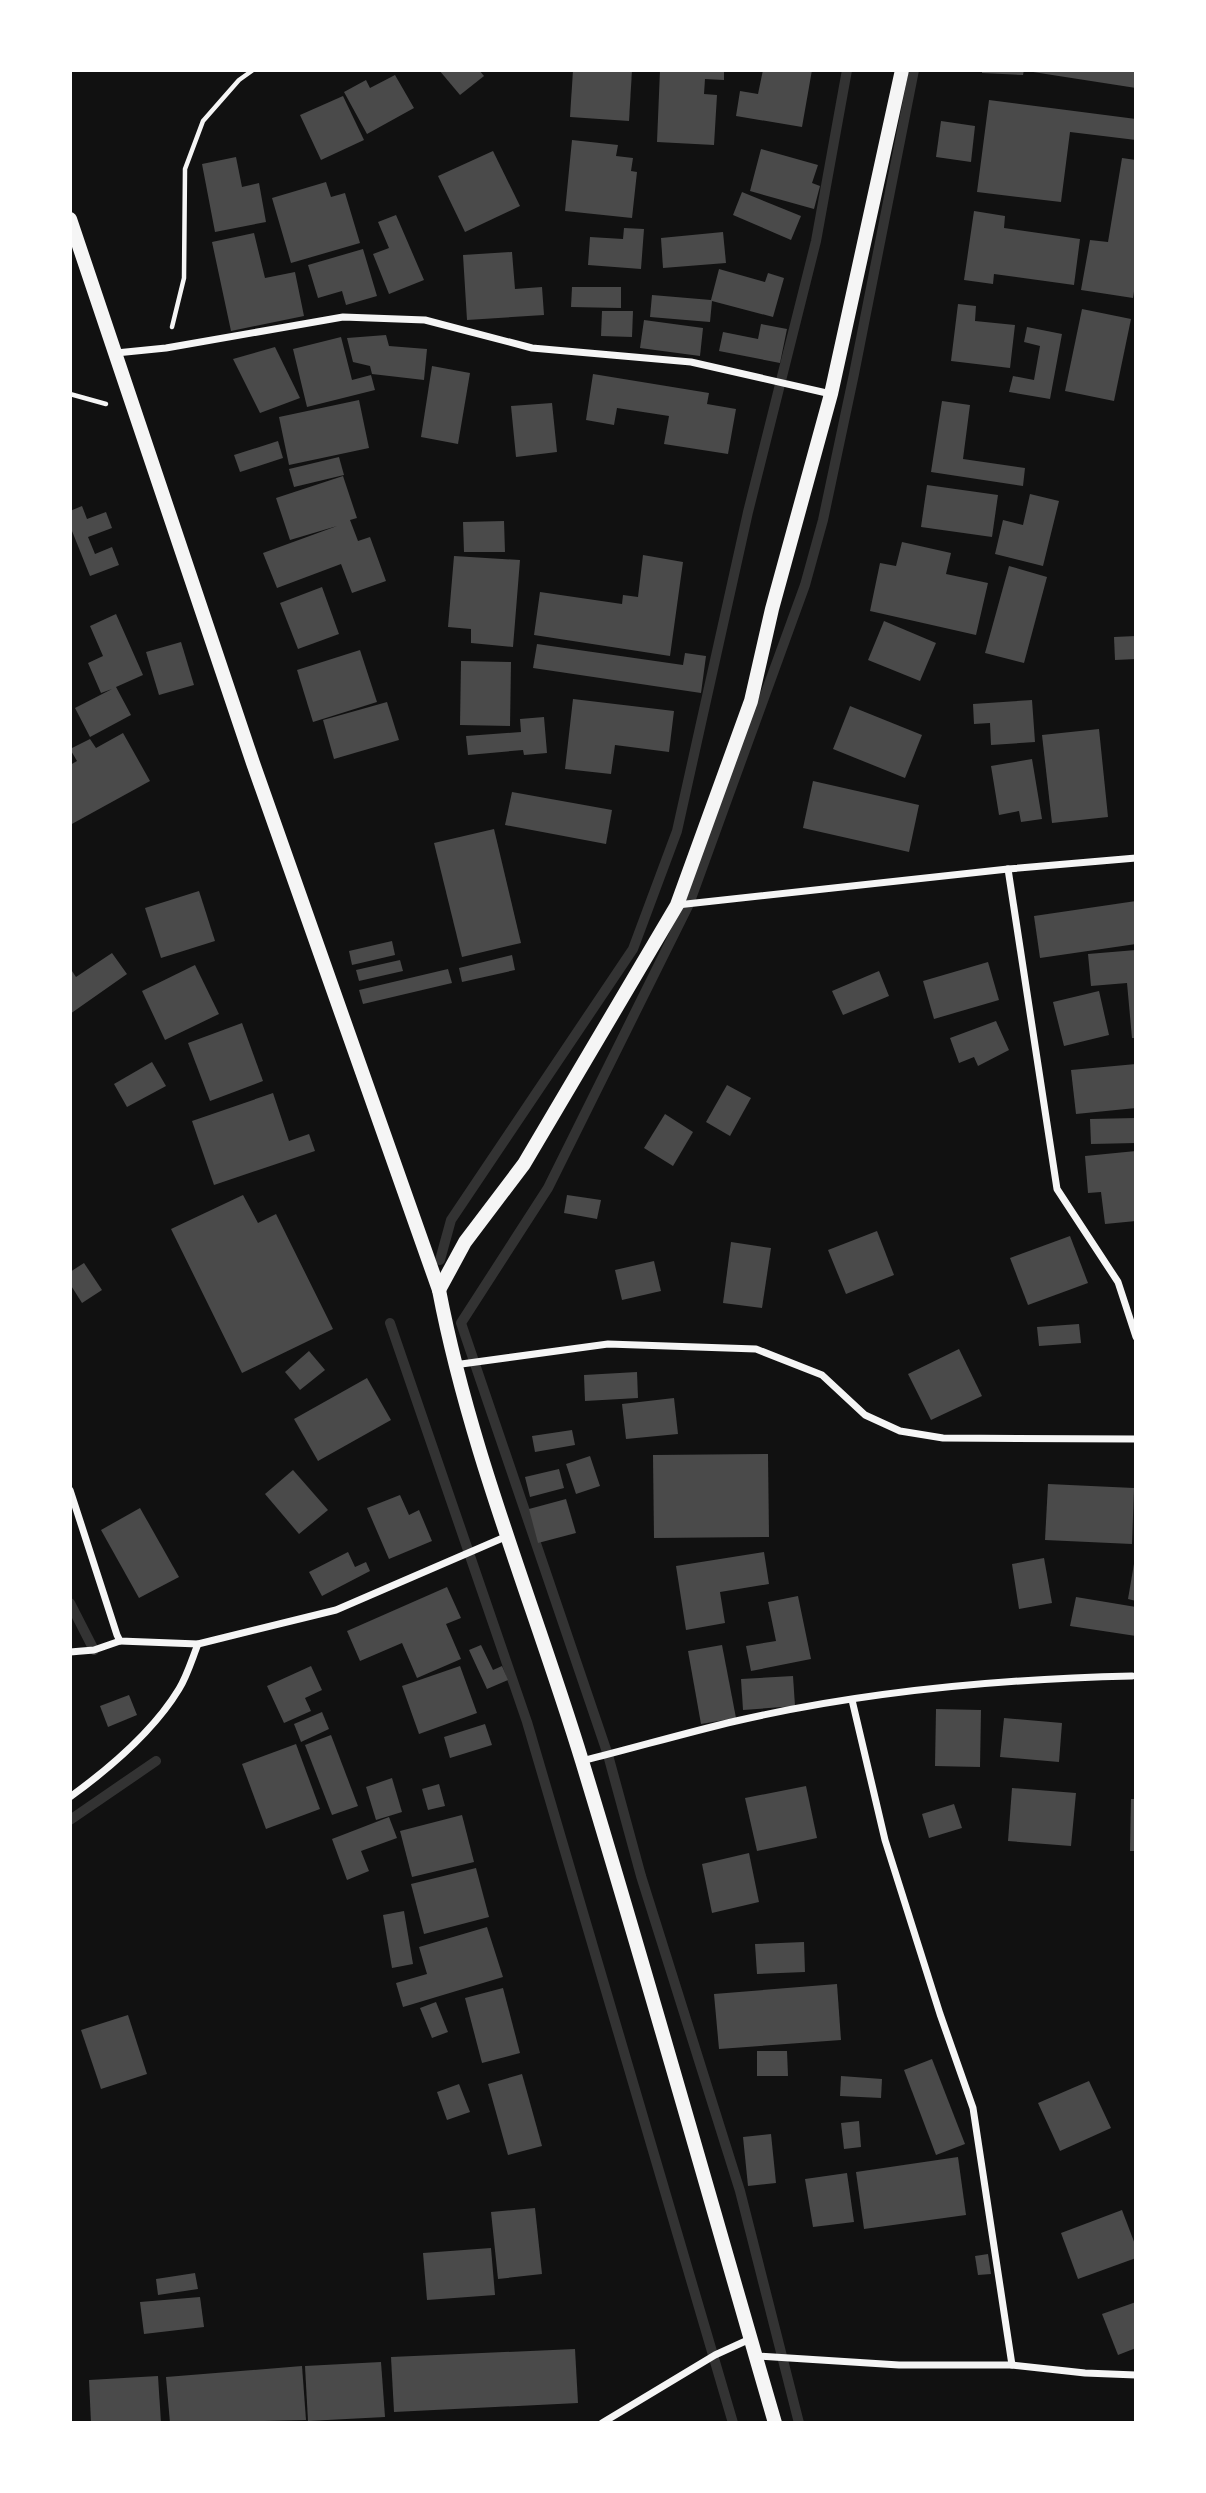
<svg xmlns="http://www.w3.org/2000/svg" width="1206" height="2493" viewBox="0 0 1206 2493" font-family="Rubik,sans-serif">
<style>
.lines{fill:none;stroke-linecap:round;stroke-linejoin:round}
.stream{stroke:#333;stroke-width:10}
.building{fill:#4a4a4a}
.path{stroke:#f5f5f5;stroke-width:4.5}
.minor{stroke:#f5f5f5;stroke-width:7}
.secondary{stroke:#f5f5f5;stroke-width:14}
</style>
<rect width="100%" height="100%" fill="#111"/>
<g class="lines">
<g class="stream">
<polyline points="440,1260 451,1220 633,949 677,831 748,512 816,241 847,70"/>
<polyline points="390,1323 527,1722 733,2423"/>
<polyline points="70,1603 94,1650"/>
<polyline points="70,1820 156,1761"/>
<polyline points="799,2423 740,2191 641,1876 608,1755 461,1323 548,1188 689,904 805,585 823,520 854,374 914,70"/>
</g>
</g>
<g class="building">
<polygon points="439,70 479,70 484,76 460,95"/>
<polygon points="573,70 632,70 629,121 570,117"/>
<polygon points="660,70 724,70 724,80 705,79 704,94 717,95 714,145 657,142"/>
<polygon points="763,70 812,70 802,127 736,116 740,91 758,94"/>
<polygon points="982,70 1024,70 1023,75 982,73"/>
<polygon points="1033,70 1136,70 1136,88 1033,72"/>
<polygon points="395,75 414,108 367,134 344,92 366,80 370,88"/>
<polygon points="343,96 364,140 321,160 300,115"/>
<polygon points="989,100 1136,119 1136,140 1070,132 1061,202 977,192"/>
<polygon points="941,121 975,126 971,162 936,157"/>
<polygon points="572,140 618,145 616,156 633,158 631,171 637,172 632,218 565,211"/>
<polygon points="761,149 818,165 812,183 820,186 814,209 750,191"/>
<polygon points="493,151 520,206 465,232 438,176"/>
<polygon points="236,157 242,187 259,183 266,222 215,232 202,164"/>
<polygon points="1122,158 1136,160 1136,278 1133,298 1081,290 1090,240 1108,242"/>
<polygon points="326,182 331,197 345,193 360,243 291,263 272,198"/>
<polygon points="742,192 801,216 791,240 733,215"/>
<polygon points="974,211 1005,216 1004,228 1080,239 1074,285 994,274 993,284 964,280"/>
<polygon points="396,215 424,280 389,294 373,254 389,248 378,222"/>
<polygon points="624,228 644,229 641,269 588,265 590,237 623,239"/>
<polygon points="723,232 726,263 663,268 661,238"/>
<polygon points="254,233 265,278 295,272 304,316 231,331 212,242"/>
<polygon points="363,249 377,296 346,305 342,291 318,298 308,265"/>
<polygon points="512,252 515,289 542,287 544,315 467,320 463,255"/>
<polygon points="719,269 765,282 768,273 784,278 773,317 712,301 710,322 650,317 652,295 711,300"/>
<polygon points="572,287 621,287 621,308 571,307"/>
<polygon points="958,304 976,306 975,321 1015,325 1010,368 951,361"/>
<polygon points="1082,309 1131,319 1114,401 1065,391"/>
<polygon points="602,311 633,311 632,337 601,336"/>
<polygon points="644,320 703,328 700,356 640,348"/>
<polygon points="761,324 787,329 780,363 719,351 723,332 758,339"/>
<polygon points="1027,327 1062,334 1050,399 1009,392 1013,376 1034,380 1040,346 1024,342"/>
<polygon points="386,335 389,346 427,349 424,380 372,374 370,366 353,362 347,338"/>
<polygon points="341,337 352,380 371,375 375,390 307,407 293,349"/>
<polygon points="275,347 300,398 260,413 233,359"/>
<polygon points="432,366 470,373 458,444 421,437"/>
<polygon points="593,374 709,393 707,404 736,409 728,454 664,444 669,416 617,408 614,425 586,420"/>
<polygon points="359,400 369,448 289,465 279,417"/>
<polygon points="942,401 970,405 963,459 1025,468 1023,486 931,472"/>
<polygon points="552,403 557,452 516,457 511,406"/>
<polygon points="278,441 283,458 240,472 234,455"/>
<polygon points="339,457 344,475 294,487 289,469"/>
<polygon points="343,476 357,518 350,520 358,541 370,537 386,581 352,593 341,564 277,588 263,553 337,526 290,540 276,498"/>
<polygon points="927,485 998,495 992,537 921,527"/>
<polygon points="1030,494 1059,501 1043,566 995,554 1003,520 1023,525"/>
<polygon points="82,506 87,519 106,512 112,528 88,537 95,554 112,547 119,565 90,576 70,526 70,511"/>
<polygon points="504,521 505,552 464,552 463,522"/>
<polygon points="902,542 951,553 946,574 988,583 976,635 870,611 880,563 896,566"/>
<polygon points="643,555 683,562 670,656 534,635 540,592 622,604 623,595 638,597"/>
<polygon points="454,556 520,560 513,647 471,643 471,629 448,627"/>
<polygon points="1009,566 1047,577 1024,663 985,653"/>
<polygon points="322,587 339,634 298,649 280,603"/>
<polygon points="116,614 143,675 116,687 131,715 90,737 75,708 112,689 101,693 88,663 103,656 90,626"/>
<polygon points="884,621 936,643 920,681 868,660"/>
<polygon points="1136,636 1136,659 1115,660 1114,637"/>
<polygon points="181,642 194,685 159,695 146,652"/>
<polygon points="537,644 683,665 685,653 706,656 701,693 533,668"/>
<polygon points="360,650 377,702 313,722 297,670"/>
<polygon points="461,661 511,662 510,726 460,725"/>
<polygon points="573,699 674,711 669,752 615,745 611,774 565,769"/>
<polygon points="1032,700 1035,742 991,745 990,723 974,724 973,704"/>
<polygon points="387,702 399,740 334,759 323,720"/>
<polygon points="850,706 922,735 905,778 833,749"/>
<polygon points="544,717 547,753 524,755 523,750 468,755 466,736 521,732 520,719"/>
<polygon points="1099,729 1108,817 1052,823 1042,735"/>
<polygon points="123,733 150,781 70,825 70,765 77,761 70,749 90,739 96,748"/>
<polygon points="1032,759 1042,819 1021,822 1019,811 999,815 991,766"/>
<polygon points="813,781 919,805 909,852 803,828"/>
<polygon points="512,792 612,810 606,844 505,825"/>
<polygon points="494,829 521,943 462,957 434,843"/>
<polygon points="199,891 215,941 161,958 145,908"/>
<polygon points="1136,901 1136,944 1040,958 1034,916"/>
<polygon points="392,941 395,955 352,965 349,951"/>
<polygon points="1136,950 1136,1038 1132,1038 1127,983 1091,986 1088,954"/>
<polygon points="112,953 127,974 70,1014 70,968 76,977"/>
<polygon points="512,955 515,970 462,982 459,968"/>
<polygon points="400,960 403,971 359,981 356,970"/>
<polygon points="988,962 999,1000 934,1019 923,981"/>
<polygon points="195,965 219,1014 165,1040 142,991"/>
<polygon points="448,969 452,983 363,1004 359,990"/>
<polygon points="879,971 889,996 843,1015 832,991"/>
<polygon points="1099,991 1109,1035 1064,1046 1053,1002"/>
<polygon points="996,1021 1009,1050 978,1066 974,1057 959,1063 950,1038"/>
<polygon points="242,1023 263,1081 210,1101 188,1043"/>
<polygon points="152,1062 166,1086 127,1107 114,1084"/>
<polygon points="1136,1064 1136,1108 1076,1114 1071,1070"/>
<polygon points="727,1085 751,1098 730,1136 706,1122"/>
<polygon points="273,1093 289,1141 309,1134 315,1151 214,1185 192,1121"/>
<polygon points="665,1114 693,1132 673,1166 644,1148"/>
<polygon points="1136,1118 1136,1143 1091,1144 1090,1119"/>
<polygon points="1136,1151 1136,1221 1105,1224 1101,1192 1088,1193 1085,1156"/>
<polygon points="243,1195 258,1223 276,1214 333,1329 242,1373 171,1229"/>
<polygon points="567,1195 601,1200 597,1219 564,1213"/>
<polygon points="877,1231 894,1275 846,1294 828,1250"/>
<polygon points="1070,1236 1088,1283 1028,1305 1010,1258"/>
<polygon points="731,1242 771,1248 762,1308 723,1303"/>
<polygon points="654,1261 661,1291 622,1300 615,1270"/>
<polygon points="84,1263 102,1290 82,1303 70,1284 70,1272"/>
<polygon points="1079,1324 1081,1343 1039,1346 1037,1327"/>
<polygon points="959,1349 982,1396 931,1420 908,1374"/>
<polygon points="309,1351 325,1370 300,1390 285,1372"/>
<polygon points="637,1372 638,1398 585,1401 584,1375"/>
<polygon points="367,1378 391,1420 318,1461 294,1419"/>
<polygon points="674,1398 678,1434 626,1439 622,1404"/>
<polygon points="572,1430 575,1445 535,1452 532,1436"/>
<polygon points="768,1454 769,1537 654,1538 653,1455"/>
<polygon points="590,1456 600,1486 576,1494 566,1464"/>
<polygon points="559,1469 564,1488 530,1497 525,1477"/>
<polygon points="293,1470 328,1510 299,1534 265,1494"/>
<polygon points="1048,1484 1134,1488 1132,1544 1045,1540"/>
<polygon points="400,1495 409,1515 419,1510 432,1541 389,1559 367,1508"/>
<polygon points="566,1499 576,1533 538,1543 529,1509"/>
<polygon points="140,1508 179,1577 139,1598 101,1530"/>
<polygon points="348,1552 355,1567 366,1562 370,1571 322,1596 309,1572"/>
<polygon points="764,1552 769,1584 720,1592 725,1623 686,1630 676,1566"/>
<polygon points="1044,1558 1052,1603 1019,1609 1012,1564"/>
<polygon points="1135,1558 1136,1559 1136,1601 1128,1599"/>
<polygon points="447,1587 461,1618 446,1624 461,1659 417,1678 402,1643 360,1661 347,1631"/>
<polygon points="798,1596 811,1659 751,1671 746,1646 776,1641 768,1602"/>
<polygon points="1076,1597 1136,1607 1136,1636 1070,1626"/>
<polygon points="481,1645 493,1670 502,1666 508,1680 487,1689 469,1650"/>
<polygon points="722,1645 736,1718 701,1724 688,1651"/>
<polygon points="311,1666 322,1690 305,1698 311,1711 284,1723 267,1686"/>
<polygon points="460,1666 477,1713 419,1734 402,1686"/>
<polygon points="793,1676 795,1706 743,1710 741,1679"/>
<polygon points="129,1695 137,1715 108,1727 100,1706"/>
<polygon points="936,1709 981,1710 980,1767 935,1766"/>
<polygon points="322,1712 329,1729 301,1742 294,1724"/>
<polygon points="1004,1718 1062,1723 1059,1762 1000,1757"/>
<polygon points="485,1724 492,1745 450,1758 444,1737"/>
<polygon points="331,1735 358,1806 332,1815 305,1745"/>
<polygon points="296,1744 320,1809 266,1829 242,1764"/>
<polygon points="392,1778 402,1812 376,1820 366,1787"/>
<polygon points="439,1784 445,1806 428,1810 422,1789"/>
<polygon points="806,1786 817,1838 757,1851 745,1798"/>
<polygon points="1012,1788 1076,1793 1071,1846 1008,1841"/>
<polygon points="1131,1799 1136,1799 1136,1851 1130,1851"/>
<polygon points="954,1804 962,1828 929,1838 922,1814"/>
<polygon points="462,1815 474,1862 412,1877 400,1831"/>
<polygon points="389,1817 397,1838 361,1851 369,1871 347,1880 332,1839"/>
<polygon points="749,1853 759,1902 712,1913 702,1864"/>
<polygon points="476,1868 489,1917 424,1934 411,1884"/>
<polygon points="404,1911 413,1964 392,1968 383,1915"/>
<polygon points="487,1927 503,1977 403,2007 396,1983 427,1974 419,1947"/>
<polygon points="804,1942 805,1972 757,1974 755,1944"/>
<polygon points="837,1984 841,2040 719,2049 714,1994"/>
<polygon points="503,1988 520,2053 482,2063 465,1998"/>
<polygon points="436,2002 448,2032 432,2038 420,2008"/>
<polygon points="128,2015 147,2074 101,2089 81,2030"/>
<polygon points="757,2051 787,2051 788,2076 757,2076"/>
<polygon points="932,2059 965,2144 936,2155 904,2070"/>
<polygon points="522,2074 542,2146 508,2155 488,2084"/>
<polygon points="841,2076 882,2079 881,2098 840,2096"/>
<polygon points="1089,2081 1111,2128 1060,2151 1038,2103"/>
<polygon points="459,2084 470,2112 447,2120 437,2092"/>
<polygon points="859,2121 861,2147 844,2149 841,2123"/>
<polygon points="771,2134 776,2183 748,2186 743,2137"/>
<polygon points="958,2157 966,2215 864,2229 856,2172"/>
<polygon points="847,2173 854,2222 813,2227 805,2179"/>
<polygon points="535,2208 542,2274 498,2279 491,2212"/>
<polygon points="1122,2210 1136,2247 1136,2258 1078,2279 1061,2233"/>
<polygon points="491,2248 495,2295 427,2300 423,2253"/>
<polygon points="988,2254 991,2274 978,2275 975,2256"/>
<polygon points="195,2273 198,2289 158,2295 156,2279"/>
<polygon points="200,2297 204,2327 144,2334 140,2302"/>
<polygon points="1136,2302 1136,2348 1118,2355 1102,2314"/>
<polygon points="575,2349 578,2403 394,2412 391,2357"/>
<polygon points="381,2362 385,2417 308,2421 305,2366"/>
<polygon points="302,2366 306,2420 170,2423 166,2377"/>
<polygon points="158,2376 161,2423 91,2423 89,2380"/>
</g>
<g class="lines">
<g class="path">
<polyline points="172,327 184,278 185,169 203,121 239,80 253,70"/>
<polyline points="70,394 106,404"/>
</g>
<g class="minor">
<polyline points="116,353 166,348 343,317 425,320 532,348 691,362 831,394"/>
<polyline points="1008,869 1057,1189 1118,1282 1136,1337"/>
<polyline points="677,905 1008,869 1136,858"/>
<polyline points="454,1365 608,1344 756,1349 822,1375 865,1415 900,1431 943,1438 1136,1439"/>
<polyline points="70,1490 117,1635 120,1641 198,1644 336,1610 505,1537"/>
<polyline points="70,1652 94,1650 120,1641"/>
<polyline points="852,1700 885,1840 940,2014 973,2108 1012,2365"/>
<path d="M582 1761C634 1748 685 1733 736 1721 866 1691 1000 1679 1132 1676"/>
<path d="M70 1797C110 1768 153 1732 179 1689 187 1676 192 1659 198 1644"/>
<polyline points="757,2356 899,2365 1012,2365 1085,2373 1136,2375"/>
<polyline points="602,2423 715,2355 750,2339"/>
</g>
<g class="secondary">
<path d="M70 219 253 763 439 1290C470 1452 534 1604 582 1761 649 1981 711 2203 775 2423"/>
<polyline points="439,1290 465,1242 524,1164 677,905 751,701 772,609 831,394 902,70"/>
</g>
</g>
<rect width="1206" height="2493" fill="none" stroke="#ffffff" stroke-width="144"/>
</svg>
